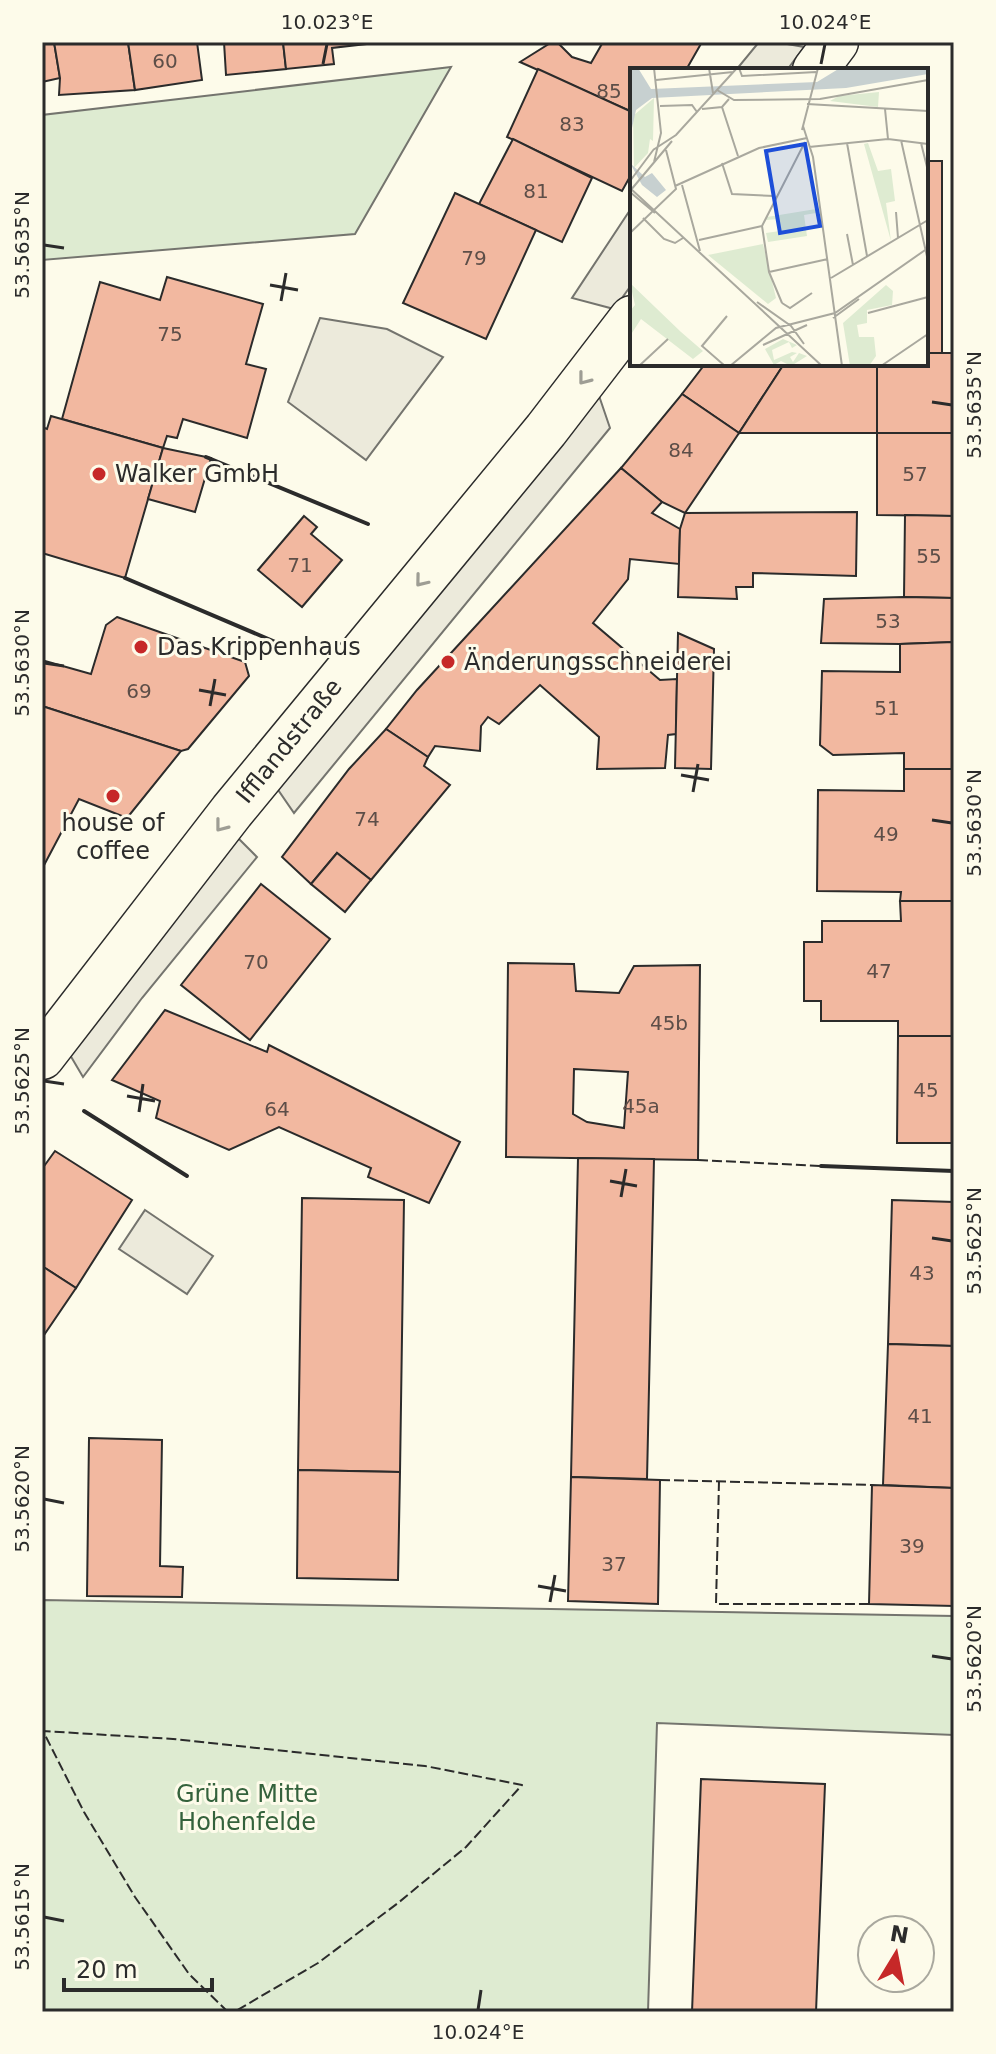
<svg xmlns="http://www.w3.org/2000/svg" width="996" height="2054" viewBox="0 0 996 2054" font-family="'DejaVu Sans',sans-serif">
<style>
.green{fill:#deebd1;stroke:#74746e;stroke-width:2}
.parking{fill:#eceadb;stroke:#74746e;stroke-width:2}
.building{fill:#f2b8a0;stroke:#2b2b2b;stroke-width:2;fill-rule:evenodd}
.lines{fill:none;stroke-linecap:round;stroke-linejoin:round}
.minor-casing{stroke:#2b2b2b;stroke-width:47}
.minor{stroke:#fdfbea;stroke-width:44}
.fence{stroke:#2b2b2b;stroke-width:2;stroke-dasharray:10 4;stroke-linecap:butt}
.wall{stroke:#2b2b2b;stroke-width:4}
.oneway{stroke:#9e9d94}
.ticks{fill:none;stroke:#2b2b2b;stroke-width:3}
.poi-dot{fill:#c62828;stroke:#fdfbea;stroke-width:3}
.labels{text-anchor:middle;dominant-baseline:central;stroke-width:6;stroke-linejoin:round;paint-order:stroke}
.number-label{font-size:20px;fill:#5d4e48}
.poi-label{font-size:24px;fill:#2b2b2b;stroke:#fdfbea;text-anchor:start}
.street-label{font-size:24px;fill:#2b2b2b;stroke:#fdfbea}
.park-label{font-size:24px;fill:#34623c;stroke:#fdfbea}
.inset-road{fill:none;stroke:#a9a89e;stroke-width:2}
.view{fill:#1d4ed8;fill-opacity:0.15;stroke:#1d4ed8;stroke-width:4}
.inset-edge{fill:none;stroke:#2b2b2b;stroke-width:4}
.neatline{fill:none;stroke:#2b2b2b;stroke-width:3}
.ticks-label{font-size:20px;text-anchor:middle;fill:#2b2b2b}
</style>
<rect width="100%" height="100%" fill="#fdfbea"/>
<g class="green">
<polygon points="451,67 355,234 42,260 42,115"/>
<polygon points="42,1600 954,1616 954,1735 657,1723 648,2012 42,2012"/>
</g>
<g class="parking">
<polygon points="759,42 776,42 804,47 787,70 736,70"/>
<polygon points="632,207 632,284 614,309 572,298"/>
<polygon points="320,318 387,329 443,357 366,460 288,402"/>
<polygon points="595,384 610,428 294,813 272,781"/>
<polygon points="231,831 257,857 142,998 83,1077 63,1043"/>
<polygon points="145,1210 213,1256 187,1294 119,1249"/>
</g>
<g class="building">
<polygon points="42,42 54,42 60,78 42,82"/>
<polygon points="54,42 128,42 135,90 59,95 60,78"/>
<polygon points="128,42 197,42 202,80 135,90"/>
<polygon points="224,42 283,42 286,69 226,75"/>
<polygon points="283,42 366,42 366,44 332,48 334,64 286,69"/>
<polygon points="552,42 557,42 572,57 591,63 603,42 702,42 686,70 632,70 632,112 520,62"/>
<polygon points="538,69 632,112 632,173 622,191 507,137"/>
<polygon points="513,139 592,178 562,242 479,204"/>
<rect x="926" y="161" width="16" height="192"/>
<polygon points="455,193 536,230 486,339 403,303"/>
<polygon points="167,277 263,304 246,364 266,369 247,438 183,419 177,438 167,436 163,448 62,419 100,282 160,300"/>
<polygon points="926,353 954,353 954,433 877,433 877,364 926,364"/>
<polygon points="705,364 784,364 739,433 682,394"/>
<polygon points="784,364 877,364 877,433 739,433"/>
<polygon points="682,394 739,433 685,513 662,502 621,468"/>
<polygon points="51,416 163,448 125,578 42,553 42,427 47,429"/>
<polygon points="877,433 954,433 954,516 877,515"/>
<polygon points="163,448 211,458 195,512 148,499"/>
<polygon points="621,468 662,502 652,513 680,529 679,564 630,559 628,579 593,623 660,680 677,679 676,734 668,735 665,768 597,769 599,737 540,685 499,724 488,717 481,726 480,751 435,746 428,757 386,729 417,690"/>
<polygon points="857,512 856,576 753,573 753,587 736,587 737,599 678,597 680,529 685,513"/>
<polygon points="905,515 954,516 954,598 904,597"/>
<polygon points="304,516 317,527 311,534 342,560 302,607 258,570"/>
<polygon points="904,597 954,598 954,642 900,644 821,643 824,599"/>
<polygon points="117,617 245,662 249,676 188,749 181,751 42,706 42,671 45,661 91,674 106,625"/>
<polygon points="678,633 714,649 711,769 675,768"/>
<polygon points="954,642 954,769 904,769 904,753 833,755 820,745 822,671 900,672 900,644"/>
<polygon points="42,706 181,751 127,818 79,799 42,869"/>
<polygon points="386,729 428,757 424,766 450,785 371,880 337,853 311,884 282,857 349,769"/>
<polygon points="904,769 954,769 954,901 900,901 901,892 817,891 818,790 904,791"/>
<polygon points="337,853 371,880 345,912 311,884"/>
<polygon points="261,884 330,939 250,1040 181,985"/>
<polygon points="900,901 954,901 954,1036 898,1036 898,1021 821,1021 821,1001 804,1001 804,942 822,942 822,921 901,921"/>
<path d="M508 963 574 964 576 991 619 993 634 966 700 965 698 1160 506 1157ZM574 1069 628 1072 624 1128 587 1122 573 1114Z"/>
<polygon points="165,1010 267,1052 269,1045 460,1142 429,1203 368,1177 371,1168 279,1127 229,1150 156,1118 160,1101 112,1080"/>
<polygon points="898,1036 954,1036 954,1143 897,1143"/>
<polygon points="55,1151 132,1200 76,1288 42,1266 42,1169"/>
<polygon points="578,1158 654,1159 647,1479 571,1477"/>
<polygon points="302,1198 404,1200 400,1472 298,1470"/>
<polygon points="892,1200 954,1202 954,1346 888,1344"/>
<polygon points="42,1266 76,1288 42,1338"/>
<polygon points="888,1344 954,1346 954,1488 883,1485"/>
<polygon points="89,1438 162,1440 160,1566 183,1567 182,1597 87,1596"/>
<polygon points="298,1470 400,1472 398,1580 297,1578"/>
<polygon points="571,1477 660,1480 658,1604 568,1601"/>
<polygon points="872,1485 954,1488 954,1606 869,1604"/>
<polygon points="701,1779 825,1784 816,2012 692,2012"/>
</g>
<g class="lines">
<defs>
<g id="minor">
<polyline points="815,70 836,42"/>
<polyline points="42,1057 232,811 546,430 632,318"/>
</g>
</defs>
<use href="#minor" class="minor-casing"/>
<use href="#minor" class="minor"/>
<g class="fence">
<polyline points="698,1160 821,1166"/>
<polyline points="660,1480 872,1485"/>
<polyline points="719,1481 716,1604 869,1604"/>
<polyline points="228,2012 189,1974 135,1897 84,1812 43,1731 173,1739 425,1766 522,1785 466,1847 398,1903 318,1963 234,2012"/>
</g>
<g class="wall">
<polyline points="206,457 368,524"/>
<polyline points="125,578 280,644"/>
<polyline points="84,1111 187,1176"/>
<polyline points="821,1166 954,1171"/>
</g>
</g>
<defs><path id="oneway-chevron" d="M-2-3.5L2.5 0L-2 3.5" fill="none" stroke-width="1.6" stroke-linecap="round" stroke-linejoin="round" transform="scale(2)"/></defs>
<g class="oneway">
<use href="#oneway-chevron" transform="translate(584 379) rotate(128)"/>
<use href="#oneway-chevron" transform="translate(421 581) rotate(129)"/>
<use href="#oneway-chevron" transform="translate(221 826) rotate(128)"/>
</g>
<path class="ticks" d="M323 64 327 44M821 64 825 44M44 245 64 248M270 285 298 290M281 301 286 273M932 402 952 405M44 663 64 666M199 690 226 695M210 706 215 679M681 775 709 780M693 792 698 764M932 820 952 823M44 1081 64 1084M127 1096 155 1101M139 1112 143 1084M610 1181 637 1186M621 1197 626 1169M932 1238 952 1241M44 1499 64 1503M538 1586 566 1591M550 1602 555 1575M932 1656 952 1659M44 1917 64 1921M478 2010 481 1990"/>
<g class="poi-dot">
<circle cx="99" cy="474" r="8"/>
<circle cx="141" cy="647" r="8"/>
<circle cx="448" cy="662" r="8"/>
<circle cx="113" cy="796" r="8"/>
</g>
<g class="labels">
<g class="number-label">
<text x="165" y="61">60</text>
<text x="609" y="91">85</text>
<text x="572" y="124">83</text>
<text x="536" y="191">81</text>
<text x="474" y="258">79</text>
<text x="170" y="334">75</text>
<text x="681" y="450">84</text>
<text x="915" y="474">57</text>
<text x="929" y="556">55</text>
<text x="300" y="565">71</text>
<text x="888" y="621">53</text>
<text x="139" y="691">69</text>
<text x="887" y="708">51</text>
<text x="367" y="819">74</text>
<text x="886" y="834">49</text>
<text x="256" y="962">70</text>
<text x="879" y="971">47</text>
<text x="669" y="1023">45b</text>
<text x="926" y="1090">45</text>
<text x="641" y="1106">45a</text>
<text x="277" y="1109">64</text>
<text x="922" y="1273">43</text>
<text x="920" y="1416">41</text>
<text x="912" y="1546">39</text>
<text x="614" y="1564">37</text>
</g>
<g class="poi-label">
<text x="115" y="474">Walker GmbH</text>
<text x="157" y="647">Das Krippenhaus</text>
<text x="464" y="662">Änderungsschneiderei</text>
<text x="113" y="823" text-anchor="middle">house of<tspan x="113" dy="28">coffee</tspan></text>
</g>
<g class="street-label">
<text transform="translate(289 741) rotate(-51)">Ifflandstraße</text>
</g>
<g class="park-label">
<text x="247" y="1794">Grüne Mitte<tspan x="247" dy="28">Hohenfelde</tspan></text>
</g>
</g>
<g transform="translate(630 68)">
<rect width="298" height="298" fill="#fdfbea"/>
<path d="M249 24 248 39 200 33 209 28ZM24 30 23 73 20 71 18 85 4 100 3 48ZM238 75 248 103 261 101 265 133 256 135 261 173 234 76ZM186 141V145L174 147 177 168 138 174 136 165 150 163 149 151 136 152 137 149ZM133 176 146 230 138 236 78 187ZM0 215 51 264 73 283 63 291 11 251 0 268V243L5 237ZM256 217 263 223 262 237 237 242V255L227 257 229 269H244L246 288 239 298H220L213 255ZM153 271 167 277 162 280 159 274 142 282 144 292 162 284 167 285 160 289 163 294 169 285 177 288 161 298 151 293 144 297 135 281Z" fill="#deebd1"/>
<path d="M0 0H8L21 21 187 14 210 0H298V6L216 20 22 30 6 42 0 69ZM0 95 15 109 22 105 36 122 27 129 12 117Z" fill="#c7d0d0"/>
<path class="inset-road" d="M79 0 83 25M109 0 112 8 186 4M26 12 103 4M87 22 104 32 190 31 298 12M177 36 298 43M30 38 62 37 67 44M92 39 108 88M72 41 92 39 99 31M255 41 258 71M173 58 183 89 212 298M172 62 188 0M271 72 298 193M217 75 237 188M291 75 298 103M179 79 258 71 298 76M23 82 46 67 107 0M24 94 31 65 24 0M92 95 102 126 144 128M0 113 24 81M52 117 70 183M45 118 129 80 177 70M0 120 192 298M0 123 42 73M0 124 25 145M266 144 268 170M13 150 34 171 45 175 53 170M0 165 46 121 36 82M217 166 223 197M69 172 132 158M139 204 198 191M201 210 298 152M127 234 161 258 174 276M152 235 139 204 132 158 175 74M152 235 160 240 182 225M238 245 298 229M203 250 229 231M133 277 177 257M9 298 38 271M95 298 72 278 97 248M100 298 146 260 205 245 298 180M251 298 298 266"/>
<path class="view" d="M175 76 190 158 150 165 136 83Z"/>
<rect width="298" height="298" class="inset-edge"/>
</g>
<rect width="996" height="2054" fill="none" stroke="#fdfbea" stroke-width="88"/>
<g transform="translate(896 1954) rotate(10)"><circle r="38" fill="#fdfbea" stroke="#a9a89e" stroke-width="2"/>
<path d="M0-6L14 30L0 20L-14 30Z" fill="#c62828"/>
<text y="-12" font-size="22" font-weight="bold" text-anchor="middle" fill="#2b2b2b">N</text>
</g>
<path d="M64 1978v12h148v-12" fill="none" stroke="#2b2b2b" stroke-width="4"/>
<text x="76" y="1978" font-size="24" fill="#2b2b2b" stroke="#fdfbea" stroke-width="6" paint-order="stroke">20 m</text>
<rect x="44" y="44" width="908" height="1966" class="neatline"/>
<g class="ticks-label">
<text x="327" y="29">10.023°E</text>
<text x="825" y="29">10.024°E</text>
<text transform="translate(22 245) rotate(-90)" y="7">53.5635°N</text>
<text transform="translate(974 405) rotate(-90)" y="7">53.5635°N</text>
<text transform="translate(22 663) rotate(-90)" y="7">53.5630°N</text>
<text transform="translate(974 823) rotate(-90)" y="7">53.5630°N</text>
<text transform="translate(22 1081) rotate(-90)" y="7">53.5625°N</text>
<text transform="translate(974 1241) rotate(-90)" y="7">53.5625°N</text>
<text transform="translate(22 1499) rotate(-90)" y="7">53.5620°N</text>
<text transform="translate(974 1659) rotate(-90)" y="7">53.5620°N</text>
<text transform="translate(22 1917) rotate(-90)" y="7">53.5615°N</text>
<text x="478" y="2039">10.024°E</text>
</g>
</svg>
